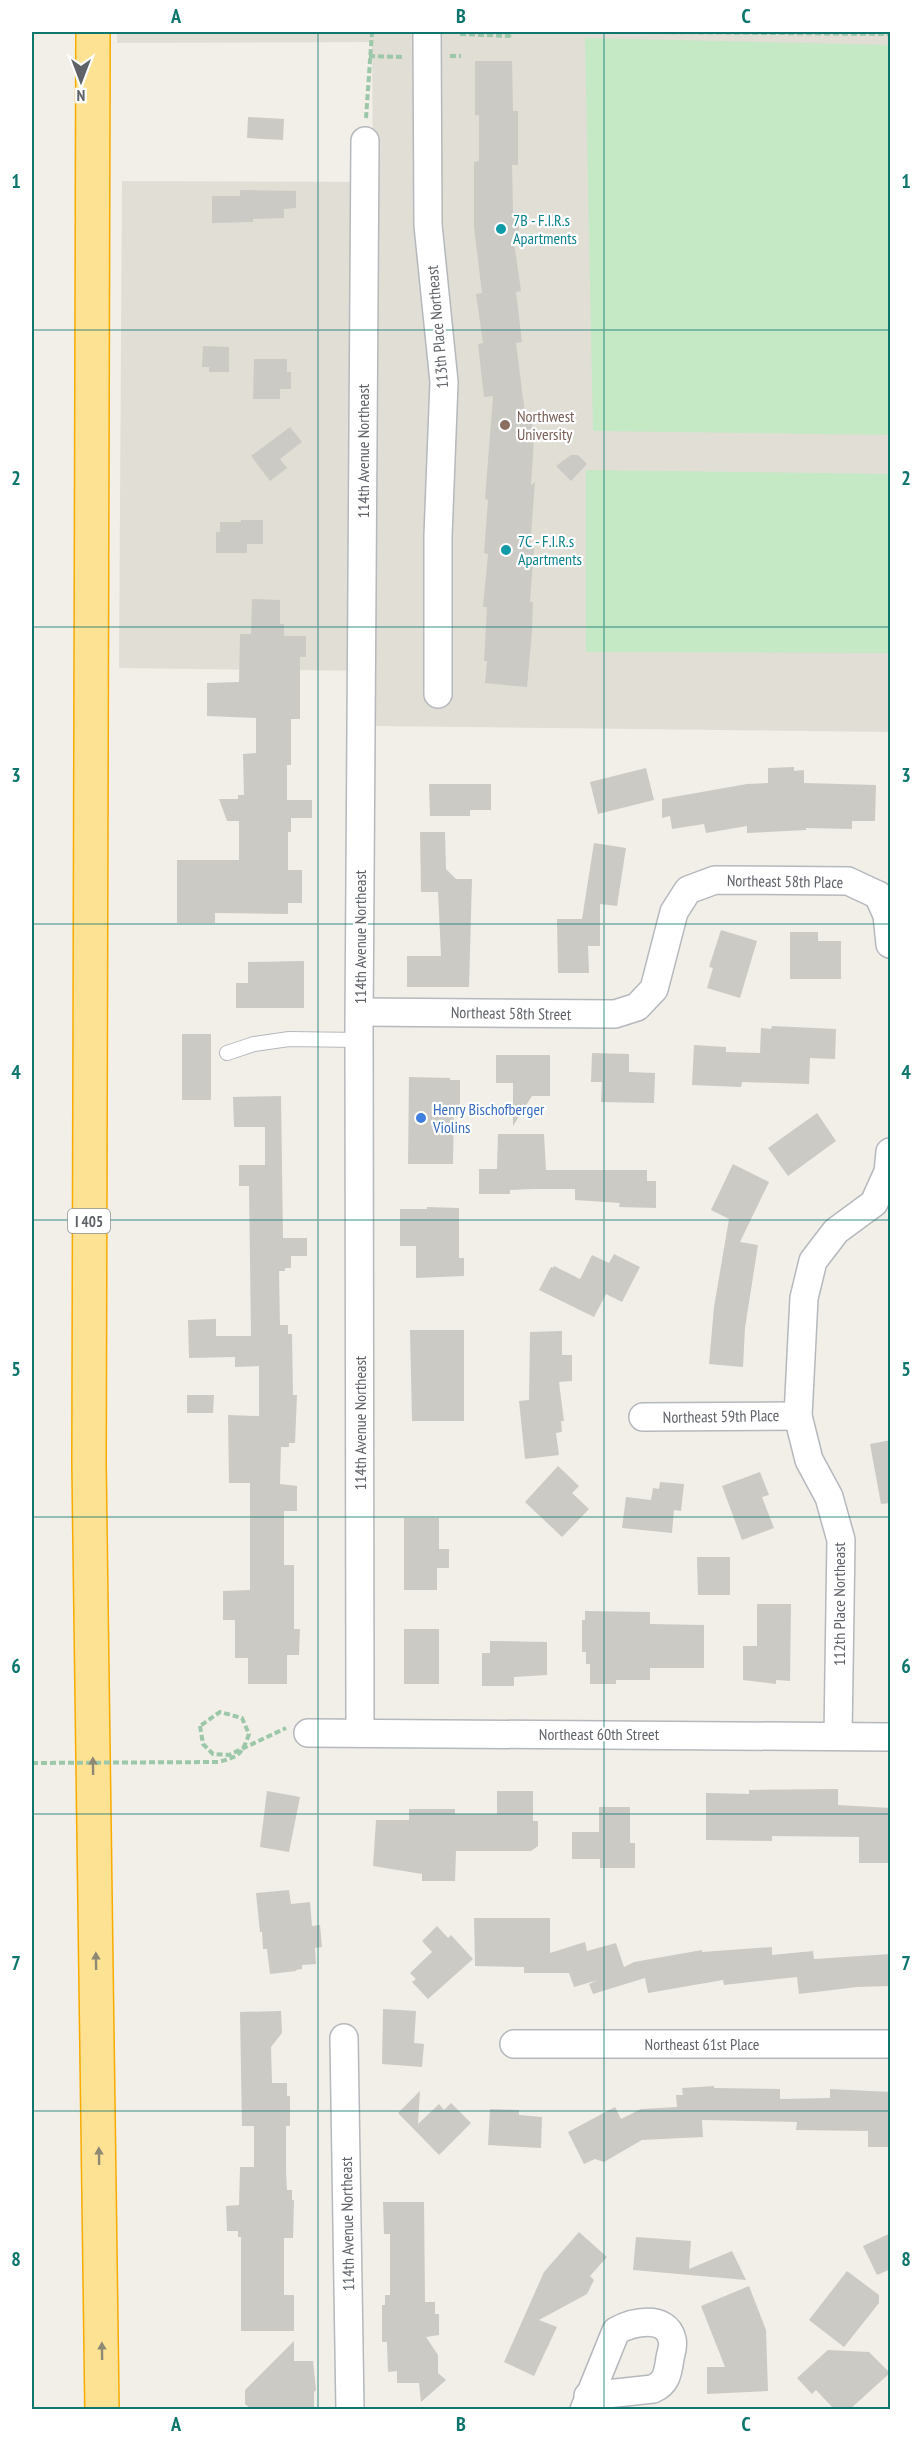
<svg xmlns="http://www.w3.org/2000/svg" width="922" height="2441" viewBox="0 0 922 2441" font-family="'PT Sans Narrow',sans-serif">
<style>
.education{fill:#e1ded6}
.green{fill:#c5e8c5}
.building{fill:#cccac5}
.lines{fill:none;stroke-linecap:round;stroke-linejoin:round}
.service-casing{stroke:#b5b8bc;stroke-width:16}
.minor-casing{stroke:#b5b8bc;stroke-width:30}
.motorway-casing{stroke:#f9ab00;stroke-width:36}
.path{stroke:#9cc7a9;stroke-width:4;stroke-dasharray:6 3;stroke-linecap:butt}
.service{stroke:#fff;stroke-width:14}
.minor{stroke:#fff;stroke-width:27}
.motorway{stroke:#fde293;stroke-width:33}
.path-bridge{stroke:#9cc7a9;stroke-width:4;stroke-dasharray:6 3;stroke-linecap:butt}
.oneway{fill:#8e8975}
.grid{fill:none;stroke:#0f766e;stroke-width:1.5;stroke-opacity:0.55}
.culture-dot{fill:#0f9aa8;stroke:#fff;stroke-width:2}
.education-dot{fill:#8d6e63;stroke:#fff;stroke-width:2}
.shop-dot{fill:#3f7fe0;stroke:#fff;stroke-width:2}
.labels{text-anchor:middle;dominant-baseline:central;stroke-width:4.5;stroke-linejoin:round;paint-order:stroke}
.shield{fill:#fff;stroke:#8f9295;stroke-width:1.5}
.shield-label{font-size:15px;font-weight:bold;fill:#5f6368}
.culture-label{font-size:16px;fill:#0d838f;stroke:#fff;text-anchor:start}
.street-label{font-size:16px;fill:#5f6368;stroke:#fff}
.education-label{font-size:16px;fill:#785e54;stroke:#fff;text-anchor:start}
.shop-label{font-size:16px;fill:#366cbe;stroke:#fff;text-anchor:start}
.neatline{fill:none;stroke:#0f766e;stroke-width:2}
.grid-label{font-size:20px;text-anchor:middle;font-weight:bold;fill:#0f766e}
</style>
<rect width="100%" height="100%" fill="#f1efe8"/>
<polygon class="education" points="117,32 890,32 890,732 372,726 371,671 119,668 122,181 373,182 372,42 117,43"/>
<g class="green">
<polygon points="585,38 890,45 890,435 593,431"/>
<polygon points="586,470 890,474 890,653 586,652"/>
</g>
<g class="building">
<polygon points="475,61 512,61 513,111 518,111 518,165 512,165 513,212 519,212 519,242 514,242 521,291 516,292 522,342 516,343 525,414 533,415 531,439 534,440 531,485 535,482 530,547 534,548 530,602 533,602 532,631 527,687 485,683 487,661 484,661 487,607 483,607 488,554 484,553 488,500 485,499 493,396 484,397 478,344 483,343 476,294 482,293 474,227 474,162 479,161 479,115 475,115"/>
<polygon points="248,117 284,119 283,140 247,138"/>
<polygon points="240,190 296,191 296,208 284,209 284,218 253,219 253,222 212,223 212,196 240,196"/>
<polygon points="203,346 229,347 229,372 209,372 209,367 202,367"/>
<polygon points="254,359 287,359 287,372 291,372 291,389 280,389 280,399 253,399"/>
<polygon points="290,427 302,442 280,459 287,468 270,481 251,456"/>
<polygon points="571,455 578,455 587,464 571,481 556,466"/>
<polygon points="241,520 263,520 263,544 247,544 247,553 216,553 216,532 220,532 220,522 241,522"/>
<polygon points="252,599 280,600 280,624 284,624 284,636 306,636 306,657 300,657 300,719 291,719 291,765 287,765 287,800 312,800 312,818 291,818 291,832 288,832 288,870 302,870 302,903 288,903 288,914 215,913 215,923 177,923 177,860 239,860 239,821 227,821 219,799 238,799 238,795 244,795 243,754 256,753 256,718 207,716 207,683 239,682 240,634 251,634"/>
<polygon points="794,767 794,771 804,770 804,783 876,785 875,821 852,821 852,829 806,828 806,830 747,833 747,826 706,833 704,824 672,829 670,816 662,818 662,799 747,784 768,783 768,768"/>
<polygon points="646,768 654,800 598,814 590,782"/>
<polygon points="429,784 491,784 491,810 470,810 470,816 430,816"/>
<polygon points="420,832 445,832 446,869 456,879 472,879 469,987 407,987 407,956 441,956 438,892 421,892"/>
<polygon points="594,843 626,848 617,906 600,904 600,946 588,946 589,973 558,973 557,919 582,919"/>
<polygon points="721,930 757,941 740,998 707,988 713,968 709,967"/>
<polygon points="790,932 818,932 818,941 841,941 841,979 790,979"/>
<polygon points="304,961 304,1008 236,1008 236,983 248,983 248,962"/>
<polygon points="772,1026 836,1029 835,1059 810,1058 809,1084 742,1082 741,1087 692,1085 694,1045 726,1047 726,1052 760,1053 761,1028 771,1029"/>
<rect x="182" y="1034" width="29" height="66"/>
<polygon points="592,1053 629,1054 629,1072 655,1073 654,1103 601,1102 602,1082 591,1082"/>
<polygon points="496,1055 550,1055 550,1096 532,1096 513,1126 513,1083 496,1083"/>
<polygon points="409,1077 450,1078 450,1080 460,1080 460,1105 454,1105 453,1164 408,1164"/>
<polygon points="281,1096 283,1238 307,1238 307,1256 291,1256 291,1268 285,1268 285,1271 279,1271 280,1325 288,1325 288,1334 292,1334 293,1395 297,1395 295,1443 289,1443 289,1447 281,1447 280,1484 297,1486 297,1511 284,1511 284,1565 294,1565 294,1629 300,1629 299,1655 287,1655 287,1684 248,1684 248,1658 235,1658 235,1620 223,1620 223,1591 250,1590 250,1483 229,1483 228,1415 259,1416 259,1366 235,1367 235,1357 189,1358 188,1320 216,1319 216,1336 251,1336 249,1186 239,1186 239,1165 265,1165 265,1127 234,1127 233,1097"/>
<polygon points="817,1113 836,1141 788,1176 768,1148"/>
<polygon points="498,1134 544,1134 546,1170 647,1170 647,1181 656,1181 656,1208 619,1207 620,1203 575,1200 575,1189 533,1189 510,1190 510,1194 479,1194 479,1169 497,1169"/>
<polygon points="733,1164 769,1182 740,1242 758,1245 745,1328 743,1367 709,1364 714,1307 729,1219 711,1210"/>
<polygon points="427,1207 459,1208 459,1258 464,1258 464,1276 416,1278 416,1246 400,1246 400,1209 427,1209"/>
<polygon points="614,1254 640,1267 622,1302 606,1294 594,1317 539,1290 551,1267 553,1268 554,1266 580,1279 592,1255 609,1263"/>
<polygon points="410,1330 464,1330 464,1421 412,1421"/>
<polygon points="562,1331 562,1355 572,1355 572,1381 559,1382 564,1421 561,1421 562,1432 556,1433 559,1455 525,1459 519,1401 529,1400 530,1332"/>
<polygon points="187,1395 214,1395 213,1413 187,1413"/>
<polygon points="891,1440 891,1503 881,1504 870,1444"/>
<polygon points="558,1466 579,1486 572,1493 589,1509 562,1537 525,1502"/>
<polygon points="760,1472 769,1495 762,1497 774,1528 742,1540 722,1486"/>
<polygon points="660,1482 684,1484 681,1511 674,1510 672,1533 622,1528 626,1497 651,1500 653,1488 659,1489"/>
<polygon points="404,1518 439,1518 439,1549 449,1549 449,1568 437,1568 437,1590 404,1590"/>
<polygon points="697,1557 730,1557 730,1595 698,1595"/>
<polygon points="757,1604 791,1604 790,1681 776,1680 776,1684 743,1680 743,1646 757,1646"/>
<polygon points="585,1611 650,1612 650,1624 704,1625 704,1668 650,1668 650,1680 616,1680 616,1684 590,1684 590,1664 586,1664 586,1652 582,1652 582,1620 585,1620"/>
<rect x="404" y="1629" width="35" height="55"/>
<polygon points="490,1641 547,1642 547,1675 514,1677 514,1686 482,1686 482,1653 490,1653"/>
<polygon points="838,1789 838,1805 891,1808 891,1863 859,1863 859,1837 772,1836 772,1841 706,1840 706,1793 749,1794 749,1790"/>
<polygon points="267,1791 300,1797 289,1852 260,1847"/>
<polygon points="497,1791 533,1791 533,1821 538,1821 538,1846 531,1851 456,1851 455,1881 422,1881 422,1874 373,1866 376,1820 409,1820 409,1809 455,1809 455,1814 497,1814"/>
<polygon points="599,1807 630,1807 630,1843 635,1843 635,1868 600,1868 600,1859 572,1859 572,1832 599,1832"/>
<polygon points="289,1890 291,1904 310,1902 312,1926 320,1925 322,1947 315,1948 316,1964 302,1965 302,1969 296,1970 296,1971 270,1974 267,1949 263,1949 262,1932 260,1932 256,1893"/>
<polygon points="474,1918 550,1918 550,1953 585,1942 587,1951 616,1943 624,1967 634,1962 702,1950 702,1952 772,1947 772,1955 813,1951 814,1959 891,1954 891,1986 857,1987 799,1994 797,1977 724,1985 723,1980 648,1993 645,1978 593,1994 589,1984 598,1980 574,1987 569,1973 524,1973 524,1967 475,1966"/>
<polygon points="437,1926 448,1938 451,1935 473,1959 428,1999 412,1982 416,1979 410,1973 432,1952 422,1941"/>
<polygon points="383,2009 416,2011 414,2043 424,2044 422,2067 382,2064"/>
<polygon points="281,2011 282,2033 271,2047 272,2083 287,2083 287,2096 290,2096 290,2126 286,2126 286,2172 287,2190 292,2190 292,2200 294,2200 293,2238 284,2238 284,2295 294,2295 294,2331 241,2331 241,2237 238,2237 238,2231 227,2231 226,2206 239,2205 240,2167 254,2167 254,2126 242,2126 240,2012"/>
<polygon points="714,2086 714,2088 780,2089 780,2099 830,2098 830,2089 891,2092 891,2147 868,2147 868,2131 796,2130 797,2122 702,2120 703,2137 642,2140 604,2162 595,2159 584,2164 568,2132 615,2107 621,2119 641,2109 677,2107 676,2095 683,2095 682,2088"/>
<polygon points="420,2091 418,2124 439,2104 444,2110 451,2103 471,2123 439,2155 398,2113"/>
<polygon points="490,2109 519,2110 519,2115 542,2117 541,2148 488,2145"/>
<polygon points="383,2202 424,2202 425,2302 435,2302 435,2314 439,2314 439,2335 426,2337 438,2355 438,2373 446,2380 421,2402 419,2383 397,2383 397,2371 388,2372 387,2342 382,2342 382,2305 385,2305 385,2295 390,2295 390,2234 384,2234"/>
<polygon points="579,2232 607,2257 590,2276 594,2280 587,2294 539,2320 557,2327 534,2376 504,2362 544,2272"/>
<polygon points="891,2233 891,2269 877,2275 863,2246"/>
<polygon points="636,2237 691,2241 689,2269 732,2251 746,2280 633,2270"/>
<polygon points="847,2271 879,2295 879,2303 844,2347 809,2320"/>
<polygon points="749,2286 766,2330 768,2391 707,2394 707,2367 725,2367 701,2306"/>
<polygon points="294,2341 294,2361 313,2361 316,2390 314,2392 314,2407 268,2407 266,2409 251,2409 245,2404 245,2390"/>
<polygon points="828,2350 869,2352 890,2373 850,2409 834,2409 816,2390 812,2394 797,2378"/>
</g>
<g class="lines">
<defs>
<polyline id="service" points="227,1053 254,1044 289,1039 359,1040"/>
<g id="minor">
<polyline points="427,32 428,225 444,382 438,536 438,694"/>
<polyline points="878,895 887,915 890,944"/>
<polyline points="360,1012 615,1014 637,1007 654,989 674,912 688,890 715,880 848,881 878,895"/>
<polyline points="643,1417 798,1416"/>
<polyline points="308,1733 890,1737"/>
<polyline points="360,1733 359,1026 365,141"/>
<polyline points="838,1736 841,1540 829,1497 809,1460 798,1416 804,1298 813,1261 836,1231 874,1203 888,1172 890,1152"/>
<polyline points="344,2038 350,2410"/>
<polyline points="514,2044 890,2044"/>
<path d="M584 2410 616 2331C632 2322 666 2314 672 2339 674 2346 671 2352 670 2358 668 2372 667 2383 653 2389L588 2396"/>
</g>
<polyline id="motorway" points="93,32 89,1464 102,2410"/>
</defs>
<use href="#service" class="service-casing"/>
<use href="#minor" class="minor-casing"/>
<use href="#motorway" class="motorway-casing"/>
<g class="path">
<polyline points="653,32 890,34"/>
<polyline points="460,34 509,36 513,32"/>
<polyline points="369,56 404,57"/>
<polyline points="450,56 461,56"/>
<polyline points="366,118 372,32"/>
<polyline points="200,1726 203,1744 213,1754 229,1755 286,1728"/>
</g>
<use href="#service" class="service"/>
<use href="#minor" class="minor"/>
<use href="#motorway" class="motorway"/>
<path class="path-bridge" d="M32 1763 218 1762C239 1757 242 1754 249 1734L242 1718 220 1712 200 1726"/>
</g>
<defs><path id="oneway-solid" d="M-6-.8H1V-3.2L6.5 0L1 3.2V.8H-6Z" transform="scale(1.5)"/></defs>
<g class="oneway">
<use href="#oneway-solid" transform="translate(93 1766) rotate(-91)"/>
<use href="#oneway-solid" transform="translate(96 1961) rotate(-91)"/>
<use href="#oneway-solid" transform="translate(99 2156) rotate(-91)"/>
<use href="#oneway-solid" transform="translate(102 2351) rotate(-91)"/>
</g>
<path class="grid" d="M318 32V2410M604 32V2410M32 330H890M32 627H890M32 924H890M32 1220H890M32 1517H890M32 1814H890M32 2111H890"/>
<g class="culture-dot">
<circle cx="501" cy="229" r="6"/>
<circle cx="506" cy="550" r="6"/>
</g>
<circle class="education-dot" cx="505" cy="425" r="6"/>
<circle class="shop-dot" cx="421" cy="1118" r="6"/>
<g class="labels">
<rect class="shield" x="68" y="1209" width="42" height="24" rx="4.5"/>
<g class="shield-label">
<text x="89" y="1221">I 405</text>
</g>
<g class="culture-label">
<text x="513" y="220">7B - F.I.R.s<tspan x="513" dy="18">Apartments</tspan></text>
<text x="518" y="541">7C - F.I.R.s<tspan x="518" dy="18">Apartments</tspan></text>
</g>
<g class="street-label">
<text transform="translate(437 327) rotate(-95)">113th Place Northeast</text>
<text transform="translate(363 451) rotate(-90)">114th Avenue Northeast</text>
<text transform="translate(785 881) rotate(1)">Northeast 58th Place</text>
<text transform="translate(360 937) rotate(-90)">114th Avenue Northeast</text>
<text transform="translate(511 1013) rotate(1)">Northeast 58th Street</text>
<text transform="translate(721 1416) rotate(-1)">Northeast 59th Place</text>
<text transform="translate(360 1423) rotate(-90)">114th Avenue Northeast</text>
<text transform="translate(839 1604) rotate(-90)">112th Place Northeast</text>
<text x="599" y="1734">Northeast 60th Street</text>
<text x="702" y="2044">Northeast 61st Place</text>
<text transform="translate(347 2224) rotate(-91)">114th Avenue Northeast</text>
</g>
<g class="education-label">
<text x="517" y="416">Northwest<tspan x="517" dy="18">University</tspan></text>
</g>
<g class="shop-label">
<text x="433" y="1109">Henry Bischofberger<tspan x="433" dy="18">Violins</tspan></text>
</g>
</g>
<rect width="922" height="2441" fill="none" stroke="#ffffff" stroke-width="66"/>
<g transform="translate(81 81) rotate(180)" stroke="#ffffff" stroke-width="4.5" paint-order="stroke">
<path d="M0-4.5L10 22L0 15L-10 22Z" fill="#5f6368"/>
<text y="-9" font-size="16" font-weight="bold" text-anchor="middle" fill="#5f6368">N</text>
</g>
<rect x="33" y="33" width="856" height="2375" class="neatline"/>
<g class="grid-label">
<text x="176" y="23">A</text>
<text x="461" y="23">B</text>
<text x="746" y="23">C</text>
<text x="16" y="188">1</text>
<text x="906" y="188">1</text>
<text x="16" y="485">2</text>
<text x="906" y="485">2</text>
<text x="16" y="782">3</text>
<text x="906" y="782">3</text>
<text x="16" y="1079">4</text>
<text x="906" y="1079">4</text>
<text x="16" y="1376">5</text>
<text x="906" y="1376">5</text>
<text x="16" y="1673">6</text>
<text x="906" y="1673">6</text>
<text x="16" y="1970">7</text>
<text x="906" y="1970">7</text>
<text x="16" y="2266">8</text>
<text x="906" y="2266">8</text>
<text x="176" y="2431">A</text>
<text x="461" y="2431">B</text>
<text x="746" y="2431">C</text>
</g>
</svg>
